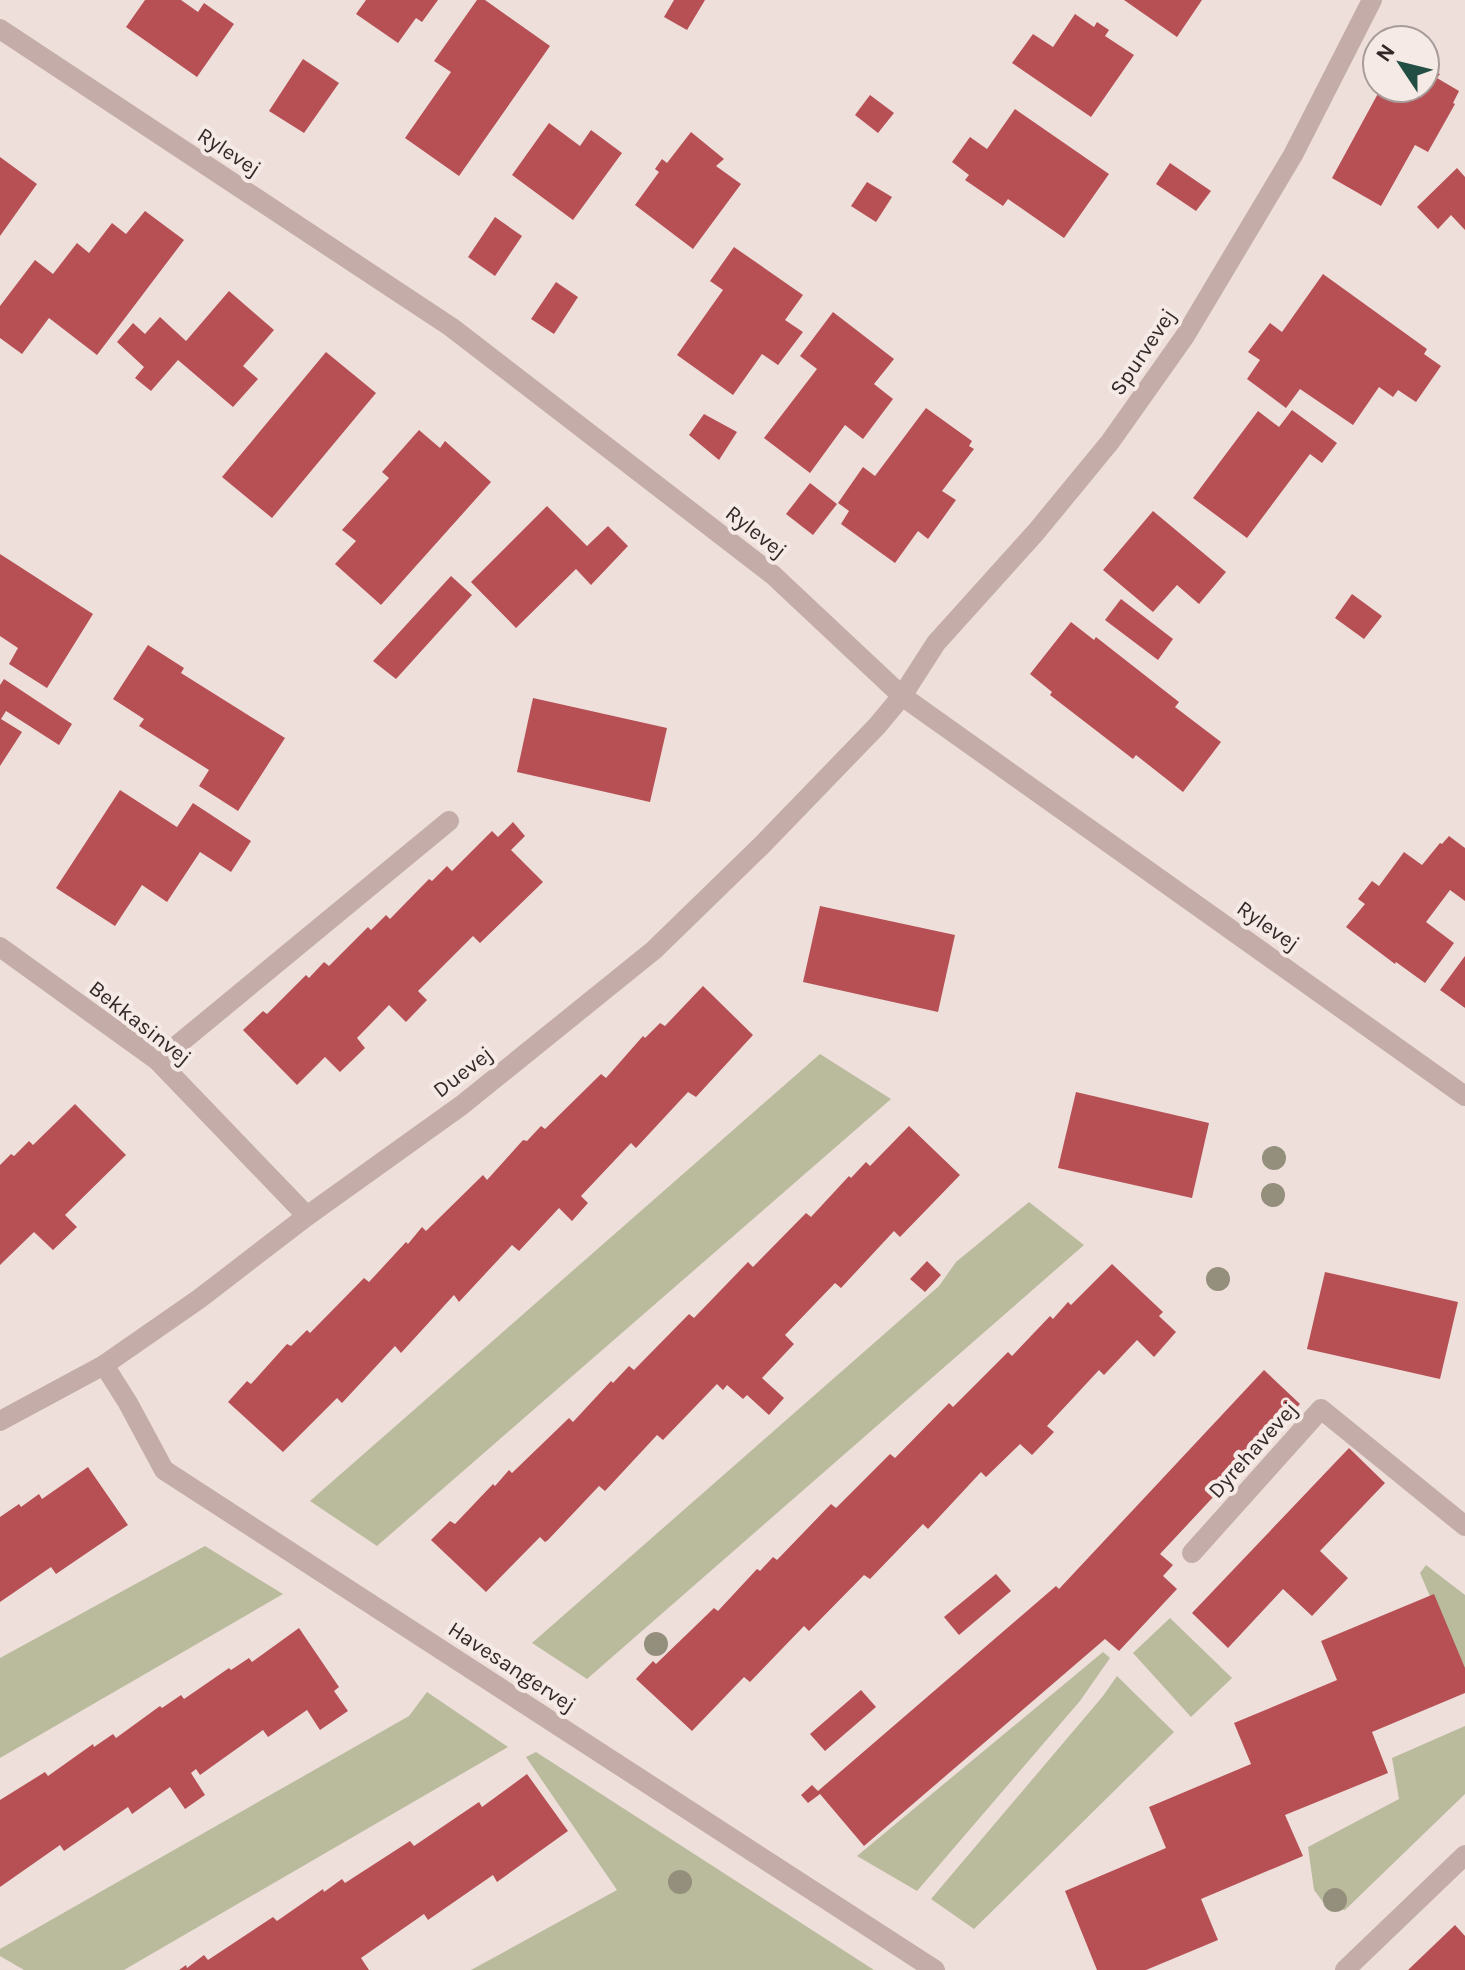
<svg xmlns="http://www.w3.org/2000/svg" width="1465" height="1970" viewBox="0 0 1465 1970" font-family="Karla,sans-serif">
<style>
.green{fill:#babb9d}
.building{fill:#b65055}
.lines{fill:none;stroke-linecap:round;stroke-linejoin:round}
.lane{stroke:#c4ada8;stroke-width:20}
.street{stroke:#c4ada8;stroke-width:20}
.tree{fill:#948f7c}
.labels{text-anchor:middle;dominant-baseline:central;stroke-width:8;stroke-linejoin:round;paint-order:stroke}
.street-label{font-size:22px;fill:#322827;stroke:#f6eae6}
</style>
<rect width="100%" height="100%" fill="#eedfdb"/>
<g class="green">
<polygon points="820,1054 891,1099 377,1546 310,1501"/>
<polygon points="1029,1202 1084,1245 587,1679 532,1643 939,1286 956,1262"/>
<polygon points="205,1546 283,1594 0,1758 0,1658"/>
<polygon points="1426,1565 1465,1595 1465,1678 1420,1573"/>
<polygon points="1170,1618 1232,1678 1191,1717 1133,1653"/>
<polygon points="1103,1652 1110,1658 1080,1701 917,1891 857,1856"/>
<polygon points="1117,1676 1174,1732 974,1929 931,1899 1103,1696"/>
<polygon points="427,1692 508,1747 124,1970 24,1970 0,1956 0,1949 409,1716"/>
<polygon points="1465,1726 1465,1794 1345,1910 1329,1910 1314,1890 1308,1847 1399,1799 1392,1758"/>
<polygon points="536,1752 874,1970 471,1970 617,1890 526,1757"/>
</g>
<g class="building">
<polygon points="145,0 181,0 198,12 204,3 234,24 197,77 126,27"/>
<polygon points="366,0 438,0 422,22 416,18 398,43 356,14"/>
<polygon points="477,0 485,0 550,46 459,176 405,138 451,72 434,61"/>
<polygon points="674,0 705,0 687,30 664,17"/>
<polygon points="1124,0 1202,0 1177,37"/>
<polygon points="1075,14 1094,27 1097,22 1109,30 1105,36 1134,55 1091,117 1012,63 1033,34 1053,47"/>
<polygon points="303,59 339,83 304,133 269,111"/>
<polygon points="1425,67 1440,74 1437,78 1459,91 1453,103 1455,104 1428,152 1415,145 1381,206 1332,178 1381,88 1425,88"/>
<polygon points="870,95 894,113 878,133 855,115"/>
<polygon points="1015,109 1109,174 1064,238 1008,199 1003,206 965,180 969,175 952,162 970,137 987,149"/>
<polygon points="549,123 580,146 591,130 622,153 573,220 512,175"/>
<polygon points="691,132 724,159 716,166 741,184 693,249 635,205 659,172 655,169 662,159 667,163"/>
<polygon points="0,157 37,184 0,236"/>
<polygon points="1170,163 1211,191 1196,211 1156,184"/>
<polygon points="1457,168 1465,177 1465,230 1451,215 1438,229 1417,207"/>
<polygon points="867,182 892,197 876,222 851,206"/>
<polygon points="145,211 184,240 97,355 49,318 22,354 0,338 0,306 35,260 53,274 77,243 89,253 112,223 126,234"/>
<polygon points="495,217 522,236 495,276 468,257"/>
<polygon points="734,247 803,295 785,320 803,332 778,365 762,354 733,395 677,355 723,290 710,281"/>
<polygon points="1323,274 1427,349 1424,354 1441,366 1416,402 1398,390 1393,397 1379,387 1353,425 1300,389 1286,408 1247,379 1260,360 1248,352 1270,323 1282,332"/>
<polygon points="556,282 578,297 554,334 531,319"/>
<polygon points="229,291 274,330 243,366 258,379 233,407 178,360 151,391 135,378 144,367 117,342 133,323 145,334 160,317 186,341"/>
<polygon points="833,312 894,359 874,384 893,399 863,439 845,425 810,473 764,438 817,369 800,356"/>
<polygon points="326,352 376,393 272,518 222,477"/>
<polygon points="926,408 972,441 969,446 974,449 942,491 956,500 928,539 918,531 895,563 841,524 849,511 838,503 863,467 875,476"/>
<polygon points="1292,410 1337,443 1322,463 1310,454 1247,538 1193,498 1258,411 1279,427"/>
<polygon points="704,414 737,432 719,460 689,435"/>
<polygon points="419,430 440,448 445,441 491,482 381,605 335,564 356,541 342,530 389,478 382,472"/>
<polygon points="810,483 837,504 813,535 786,514"/>
<polygon points="547,506 587,546 608,526 628,546 591,585 576,569 516,628 471,582"/>
<polygon points="1153,511 1226,572 1199,604 1177,585 1153,612 1103,570"/>
<polygon points="0,554 93,614 47,688 9,664 18,648 0,636"/>
<polygon points="451,576 472,595 396,679 373,661"/>
<polygon points="1352,594 1382,616 1364,639 1335,618"/>
<polygon points="1121,599 1173,639 1158,660 1105,620"/>
<polygon points="1071,622 1094,640 1096,637 1179,702 1175,707 1221,742 1183,792 1136,755 1133,759 1050,695 1052,692 1030,674"/>
<polygon points="148,645 184,668 181,673 285,738 238,811 199,786 209,770 139,726 144,719 113,699"/>
<polygon points="4,679 72,724 59,745 6,711 1,719 22,732 0,766 0,685"/>
<polygon points="533,698 667,728 650,802 517,772"/>
<polygon points="120,790 177,827 193,803 251,841 231,872 200,852 167,902 142,885 115,926 56,888"/>
<polygon points="513,822 525,836 511,850 543,882 480,943 473,936 418,991 427,1000 406,1022 389,1005 357,1038 365,1048 340,1072 325,1057 297,1085 243,1030 263,1011 267,1014 306,975 309,978 324,962 329,966 368,927 371,930 386,915 390,919 429,879 432,881 447,866 452,871 492,831 498,837"/>
<polygon points="1449,836 1465,848 1465,901 1450,890 1426,922 1454,943 1425,983 1396,962 1395,964 1346,927 1365,904 1358,899 1372,881 1379,886 1404,852 1422,865 1440,843 1442,844"/>
<polygon points="820,906 955,935 938,1012 803,982"/>
<polygon points="1465,956 1465,1008 1440,990"/>
<polygon points="703,986 753,1035 696,1097 688,1092 636,1148 631,1143 581,1196 588,1203 572,1221 559,1208 519,1251 512,1245 459,1302 454,1295 401,1353 395,1346 342,1403 337,1398 283,1452 228,1402 247,1381 251,1384 287,1344 291,1346 307,1330 310,1333 364,1278 369,1282 406,1242 408,1244 422,1227 426,1231 483,1175 487,1180 523,1140 527,1141 541,1126 545,1129 601,1074 606,1078 643,1036 645,1038 660,1023 665,1026"/>
<polygon points="1076,1092 1209,1123 1192,1198 1058,1168"/>
<polygon points="75,1104 126,1155 65,1215 77,1227 53,1250 34,1232 0,1265 0,1165 11,1154 14,1156 29,1141 33,1145"/>
<polygon points="909,1126 960,1175 900,1237 894,1231 841,1288 835,1283 785,1335 794,1344 762,1378 784,1398 769,1415 747,1395 743,1399 727,1385 723,1390 717,1384 663,1440 657,1435 605,1491 599,1486 548,1540 545,1542 540,1537 486,1592 431,1540 450,1521 455,1524 493,1484 495,1486 509,1470 512,1473 569,1418 573,1422 611,1381 613,1383 629,1366 634,1370 689,1314 694,1318 748,1262 753,1267 806,1213 811,1217 849,1176 851,1178 866,1162 870,1166"/>
<polygon points="927,1261 941,1275 925,1292 910,1279"/>
<polygon points="1112,1264 1163,1312 1159,1316 1176,1332 1154,1357 1137,1340 1104,1375 1099,1370 1047,1426 1054,1432 1032,1455 1020,1444 986,1477 981,1472 928,1529 923,1524 870,1579 864,1575 809,1631 804,1626 750,1682 744,1677 692,1731 636,1679 653,1661 656,1664 714,1608 718,1611 757,1569 760,1571 773,1557 777,1560 831,1504 836,1508 890,1454 895,1458 949,1403 953,1407 1008,1352 1012,1356 1050,1316 1053,1319 1068,1302 1071,1305"/>
<polygon points="1325,1272 1458,1302 1440,1379 1307,1349"/>
<polygon points="1264,1370 1300,1404 1160,1554 1173,1565 1163,1576 1177,1589 1119,1651 1105,1639 864,1846 820,1794 808,1803 801,1795 812,1785 818,1791 1056,1586 1059,1589"/>
<polygon points="1349,1448 1385,1483 1320,1551 1348,1578 1312,1616 1283,1589 1228,1648 1192,1613"/>
<polygon points="88,1467 128,1525 56,1574 51,1567 0,1602 0,1517 19,1504 21,1507 39,1494 42,1499"/>
<polygon points="996,1574 1011,1591 959,1635 944,1617"/>
<polygon points="1434,1594 1465,1668 1465,1693 1372,1732 1388,1773 1285,1815 1303,1856 1201,1899 1218,1940 1146,1970 1097,1970 1065,1891 1166,1848 1149,1807 1251,1764 1234,1723 1337,1680 1321,1641"/>
<polygon points="299,1628 339,1687 334,1691 348,1711 320,1730 307,1710 268,1737 263,1730 200,1775 196,1769 191,1773 205,1795 185,1809 170,1787 132,1814 128,1807 64,1851 60,1845 0,1887 0,1800 45,1772 48,1776 93,1744 94,1747 113,1734 116,1738 160,1706 162,1708 181,1695 184,1699 229,1668 231,1670 249,1658 252,1662"/>
<polygon points="861,1690 876,1707 825,1751 810,1734"/>
<polygon points="527,1774 568,1831 497,1882 493,1875 428,1920 424,1914 361,1958 369,1970 179,1970 186,1965 187,1968 204,1955 208,1960 273,1917 277,1921 323,1889 324,1892 342,1879 345,1883 410,1841 414,1846 479,1802 482,1807"/>
<polygon points="1455,1925 1465,1936 1465,1970 1408,1970"/>
</g>
<g class="lines">
<g class="lane">
<polyline points="158,1061 449,821"/>
<polyline points="1192,1553 1321,1409 1465,1526"/>
</g>
<g class="street">
<polyline points="0,29 451,327 773,575 902,696 1465,1096"/>
<polyline points="0,947 158,1061 307,1216"/>
<polyline points="104,1365 128,1403 164,1470 935,1970"/>
<polyline points="0,1421 104,1365 199,1299 307,1216 462,1105 654,950 762,845 877,726 902,696 936,643 1036,532 1110,442 1185,336 1293,155 1372,0"/>
<polyline points="1345,1970 1465,1855"/>
</g>
</g>
<g class="tree">
<circle cx="1274" cy="1158" r="12"/>
<circle cx="1273" cy="1195" r="12"/>
<circle cx="1218" cy="1279" r="12"/>
<circle cx="656" cy="1644" r="12"/>
<circle cx="680" cy="1882" r="12"/>
<circle cx="1335" cy="1900" r="12"/>
</g>
<g class="labels">
<g class="street-label">
<text transform="translate(229 152) rotate(33)">Rylevej</text>
<text transform="translate(1143 352) rotate(-56)">Spurvevej</text>
<text transform="translate(756 532) rotate(38)">Rylevej</text>
<text transform="translate(1268 926) rotate(35)">Rylevej</text>
<text transform="translate(140 1023) rotate(38)">Bekkasinvej</text>
<text transform="translate(463 1072) rotate(-38)">Duevej</text>
<text transform="translate(1253 1450) rotate(-48)">Dyrehavevej</text>
<text transform="translate(512 1667) rotate(33)">Havesangervej</text>
</g>
</g>
<g transform="translate(1401 64) rotate(305)"><circle r="38" fill="#f6eae6" stroke="#a89c9a" stroke-width="2"/>
<path d="M0-6L14 30L0 20L-14 30Z" fill="#224e44"/>
<text y="-12" font-size="22" font-weight="bold" text-anchor="middle" fill="#322827">N</text>
</g>
</svg>
